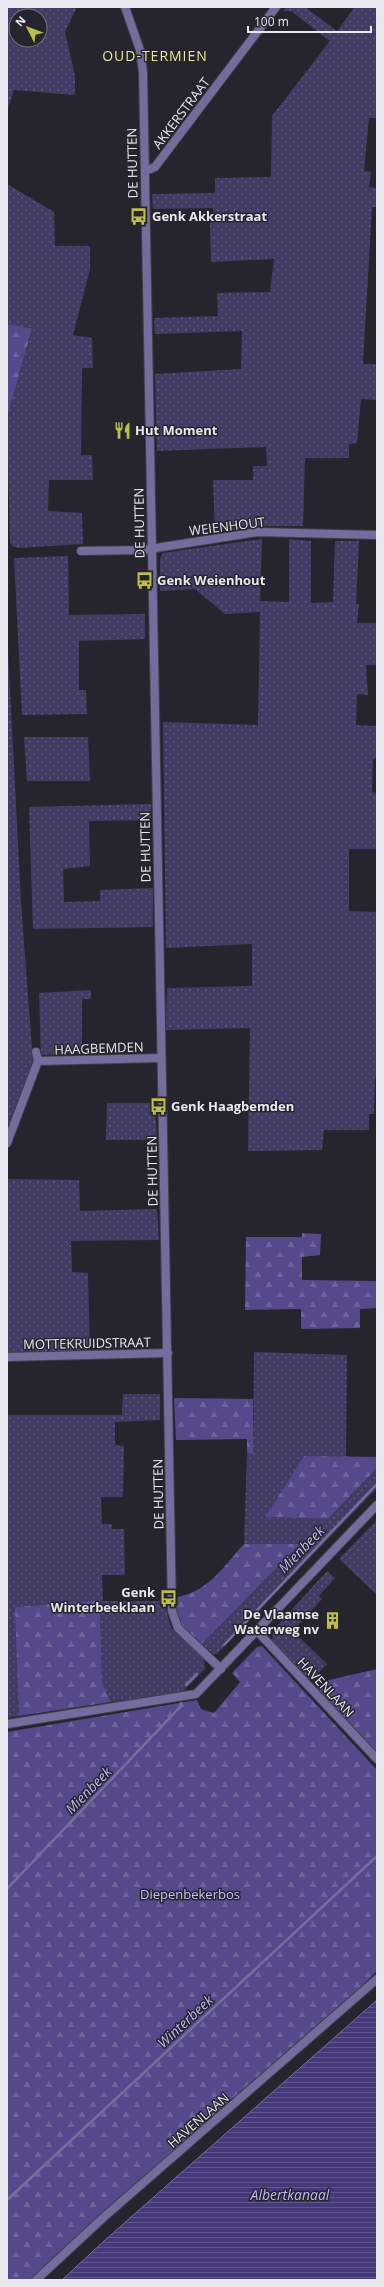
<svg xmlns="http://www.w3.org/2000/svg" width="384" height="2287" viewBox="0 0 384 2287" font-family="'Open Sans',sans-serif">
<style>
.grass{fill:url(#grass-dots);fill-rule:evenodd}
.forest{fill:url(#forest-firs)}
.water{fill:url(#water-rules);stroke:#776e9d}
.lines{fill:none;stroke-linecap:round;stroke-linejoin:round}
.stream{stroke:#776e9d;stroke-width:2.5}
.street-casing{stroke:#414048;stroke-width:10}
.street{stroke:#736c9d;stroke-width:8}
.labels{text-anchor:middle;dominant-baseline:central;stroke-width:3;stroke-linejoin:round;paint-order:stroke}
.street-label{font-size:13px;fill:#e9e8ee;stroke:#26252d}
.poi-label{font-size:13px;font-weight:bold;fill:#e9e8ee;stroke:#26252d;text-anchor:start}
.park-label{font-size:13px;fill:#c5bef9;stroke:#26252d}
.neighbourhood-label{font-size:14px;letter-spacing:1px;fill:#e5e798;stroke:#26252d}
.water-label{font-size:14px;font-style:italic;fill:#bfb8f2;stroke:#26252d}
</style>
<defs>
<pattern id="grass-dots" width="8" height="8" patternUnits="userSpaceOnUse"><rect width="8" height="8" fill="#423c65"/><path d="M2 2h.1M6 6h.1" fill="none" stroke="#5d587b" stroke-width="1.8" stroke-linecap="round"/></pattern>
<pattern id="forest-firs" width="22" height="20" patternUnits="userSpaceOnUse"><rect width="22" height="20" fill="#55498b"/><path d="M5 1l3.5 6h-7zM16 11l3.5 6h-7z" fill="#6d639c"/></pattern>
<pattern id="water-rules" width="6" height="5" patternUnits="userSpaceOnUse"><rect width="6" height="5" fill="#46397a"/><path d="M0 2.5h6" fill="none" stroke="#61568d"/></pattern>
</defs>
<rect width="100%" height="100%" fill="#26252d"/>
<g class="grass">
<path d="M7 7H77L65 32 75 76V95L14 90 7 112ZM16 16H40V40H16Z"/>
<polygon points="286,7 305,7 337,31 355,7 377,7 377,118 369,118 364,171 371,172 369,187 377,188 377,207 372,207 363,364 377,364 377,400 361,399 357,443 349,444 349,458 305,458 303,526 265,526 215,532 213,480 253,480 253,466 267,466 266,447 157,451 155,374 241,369 242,331 155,334 154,318 218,316 217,293 270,292 274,259 211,262 210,223 214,222 213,208 153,209 152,194 215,193 215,178 271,177 272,116 330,41 291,11 283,11"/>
<polygon points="7,184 54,212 55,246 90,246 90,269 73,335 92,338 93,368 82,368 81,455 92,455 93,480 49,480 48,511 82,513 83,544 18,548 12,546 10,542 7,418 32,330 7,324"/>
<polygon points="262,539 260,601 289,602 289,539 311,541 311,603 333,602 335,541 359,541 356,604 359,604 357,623 377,623 377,665 366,665 368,695 357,694 356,725 377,726 377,758 373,759 372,792 377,793 377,849 349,849 349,911 377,912 377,1076 375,1077 374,1114 369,1114 369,1130 324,1130 322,1150 248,1151 250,1028 166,1030 167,988 252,986 252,944 166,948 163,722 258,725 260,612 225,614 195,589 160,591 160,558 163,553"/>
<polygon points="68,556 69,615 145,614 145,639 79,641 79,690 86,690 87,714 22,715 14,558"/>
<polygon points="7,631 21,902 33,1062 7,1129"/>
<polygon points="88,737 90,781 27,781 24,737"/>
<polygon points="151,804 151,820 89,821 90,866 63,869 64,902 100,901 100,890 153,888 153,927 33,929 29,807"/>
<polygon points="91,990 91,999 82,999 82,1053 41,1055 39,993"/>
<polygon points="107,1103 155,1103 157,1140 106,1140"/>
<polygon points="7,1179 79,1180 80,1211 157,1209 159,1240 71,1241 72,1272 88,1273 90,1351 7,1352"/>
<polygon points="254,1352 347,1355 346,1457 304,1456 265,1517 328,1519 377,1468 377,1488 217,1654 213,1654 202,1644 299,1545 244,1544 247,1453 253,1453"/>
<polygon points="123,1394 160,1394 160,1420 115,1422 115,1445 124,1446 123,1497 101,1497 102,1524 112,1524 112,1529 124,1529 125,1575 102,1575 103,1601 164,1601 171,1628 202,1657 204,1660 205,1669 181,1693 111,1702 102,1682 100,1600 16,1607 19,1716 7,1718 7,1415 122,1415"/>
<polygon points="377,1520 377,1595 339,1559"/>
<polygon points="327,1571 335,1578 319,1596 322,1599 293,1631 327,1664 310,1681 272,1640 274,1629"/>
</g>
<g class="forest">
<polygon points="7,324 32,329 7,418"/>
<polygon points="302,1233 321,1234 320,1255 302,1257 302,1280 377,1281 377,1308 360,1309 360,1328 301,1329 301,1309 245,1310 246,1237 302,1237"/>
<polygon points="174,1398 253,1399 253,1454 247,1453 247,1439 176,1440"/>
<polygon points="304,1456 377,1457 377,1468 328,1519 265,1517"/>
<path d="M244 1544H300L202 1644C183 1627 174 1625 178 1597 210 1590 223 1567 244 1544Z"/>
<polygon points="100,1600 102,1682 111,1702 19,1716 15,1607"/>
<path d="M262 1646 377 1770V1971C268 2080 145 2175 32 2280H7V1732L197 1700 201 1709 214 1713 240 1682 232 1673 257 1647Z"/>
<polygon points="377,1669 377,1752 316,1688 325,1681"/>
</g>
<polygon class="water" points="377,2000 377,2280 62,2280 104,2241"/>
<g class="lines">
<g class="stream">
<polyline points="224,1645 377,1484"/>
<polyline points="186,1685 197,1674"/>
<polyline points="7,1889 181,1706 181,1703"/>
<polyline points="7,2200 377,1856"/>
</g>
<defs>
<g id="street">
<polyline points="125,7 140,50 143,72 172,1611 178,1628 221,1669"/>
<polyline points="145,171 155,167 276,7"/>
<polyline points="81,551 143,550 258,532 377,535"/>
<polyline points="38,1061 161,1058"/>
<polyline points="7,1143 38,1061 36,1052"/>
<polyline points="7,1357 168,1353"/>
<polyline points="257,1631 377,1759"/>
<polyline points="7,1724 196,1694 377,1505"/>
<polyline points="36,2280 104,2217 377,1979"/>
</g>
</defs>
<use href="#street" class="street-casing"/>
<use href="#street" class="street"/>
</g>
<defs>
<symbol id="bus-bare" viewBox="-9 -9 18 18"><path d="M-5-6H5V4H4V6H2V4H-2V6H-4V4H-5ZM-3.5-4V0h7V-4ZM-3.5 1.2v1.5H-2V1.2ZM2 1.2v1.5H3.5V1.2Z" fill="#bebf42" stroke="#26252d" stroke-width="2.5" paint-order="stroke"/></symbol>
<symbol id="restaurant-bare" viewBox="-9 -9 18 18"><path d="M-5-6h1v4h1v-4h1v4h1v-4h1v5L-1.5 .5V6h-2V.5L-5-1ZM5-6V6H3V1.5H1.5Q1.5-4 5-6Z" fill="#bebf42" stroke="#26252d" stroke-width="2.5" paint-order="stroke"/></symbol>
<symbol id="building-bare" viewBox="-9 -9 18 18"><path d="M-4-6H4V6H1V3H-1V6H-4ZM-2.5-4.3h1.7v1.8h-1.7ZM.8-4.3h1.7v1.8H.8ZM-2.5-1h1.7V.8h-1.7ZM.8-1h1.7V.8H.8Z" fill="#bebf42" stroke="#26252d" stroke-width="2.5" paint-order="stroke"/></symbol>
</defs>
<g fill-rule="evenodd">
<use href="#bus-bare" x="126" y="204" width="25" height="25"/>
<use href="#restaurant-bare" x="110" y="418" width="25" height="25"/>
<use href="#bus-bare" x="132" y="568" width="25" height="25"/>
<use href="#bus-bare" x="146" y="1094" width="25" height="25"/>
<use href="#bus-bare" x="156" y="1586" width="25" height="25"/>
<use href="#building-bare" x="320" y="1608" width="25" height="25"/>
</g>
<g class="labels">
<g class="street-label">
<text transform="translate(181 113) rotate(-53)">AKKERSTRAAT</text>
<text transform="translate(132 163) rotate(-91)">DE HUTTEN</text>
<text transform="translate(139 523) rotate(-91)">DE HUTTEN</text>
<text transform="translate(227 526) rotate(-7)">WEIENHOUT</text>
<text transform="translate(145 847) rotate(-91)">DE HUTTEN</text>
<text transform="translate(99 1048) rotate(-2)">HAAGBEMDEN</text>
<text transform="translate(152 1171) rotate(-91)">DE HUTTEN</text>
<text transform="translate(87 1343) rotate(-1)">MOTTEKRUIDSTRAAT</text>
<text transform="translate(158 1494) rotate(-91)">DE HUTTEN</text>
<text transform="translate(326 1687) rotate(47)">HAVENLAAN</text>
<text transform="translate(198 2120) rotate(-41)">HAVENLAAN</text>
</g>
<g class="poi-label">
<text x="152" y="216">Genk Akkerstraat</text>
<text x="135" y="430">Hut Moment</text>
<text x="157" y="580">Genk Weienhout</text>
<text x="171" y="1106">Genk Haagbemden</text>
<text x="155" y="1592" text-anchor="end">Genk<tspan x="155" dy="15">Winterbeeklaan</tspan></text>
<text x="319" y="1614" text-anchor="end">De Vlaamse<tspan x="319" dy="15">Waterweg nv</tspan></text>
</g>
<g class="park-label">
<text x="190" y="1894">Diepenbekerbos</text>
</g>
<g class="neighbourhood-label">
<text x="155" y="55">OUD-TERMIEN</text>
</g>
<g class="water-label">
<text transform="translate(301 1549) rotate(-46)">Mienbeek</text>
<text transform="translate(88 1790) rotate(-46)">Mienbeek</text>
<text transform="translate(185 2021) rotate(-43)">Winterbeek</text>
<text x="290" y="2194">Albertkanaal</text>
</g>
</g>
<rect width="384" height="2287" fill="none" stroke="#e9e8ee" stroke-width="16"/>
<g transform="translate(28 28) rotate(312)"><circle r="19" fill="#26252d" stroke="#74737a"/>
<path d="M0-3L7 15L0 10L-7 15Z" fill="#bebf42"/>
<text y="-6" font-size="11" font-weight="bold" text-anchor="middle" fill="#e9e8ee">N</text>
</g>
<path d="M248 26v6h123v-6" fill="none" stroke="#e9e8ee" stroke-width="2"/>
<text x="254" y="26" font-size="12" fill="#e9e8ee" stroke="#26252d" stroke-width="3" paint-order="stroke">100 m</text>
</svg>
